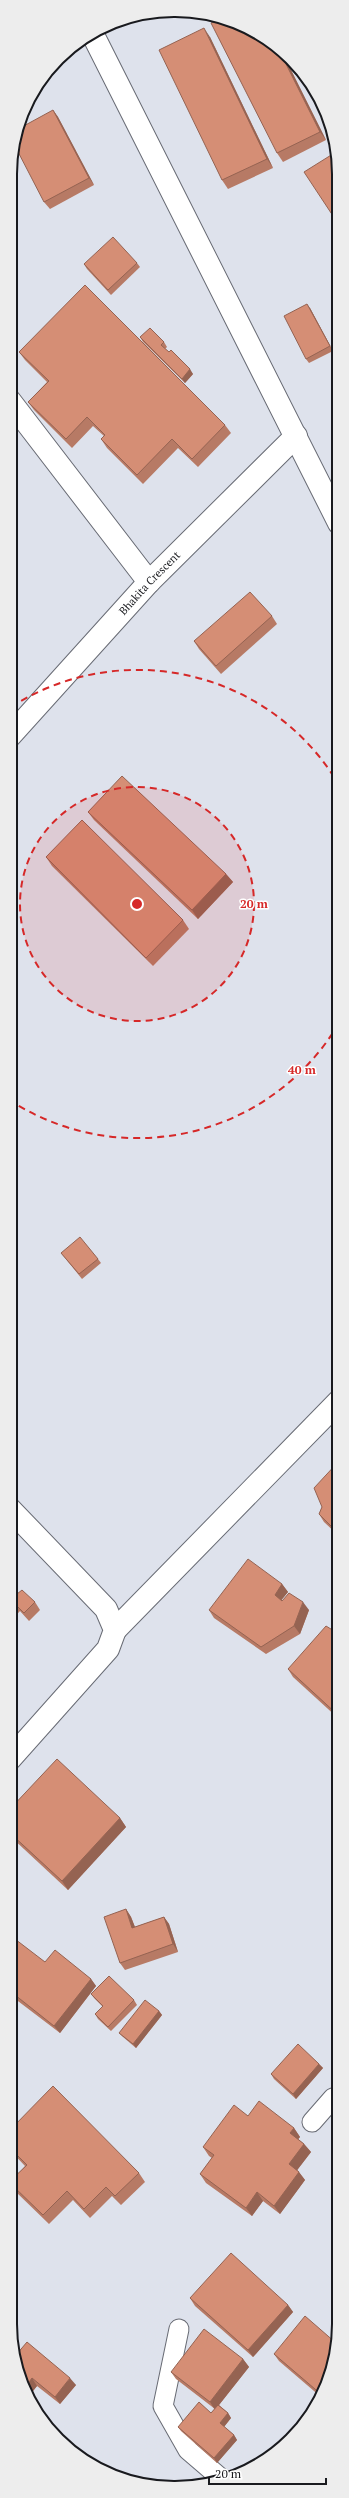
<svg xmlns="http://www.w3.org/2000/svg" width="349" height="2498" viewBox="0 0 349 2498" font-family="'PT Serif',serif">
<style>
.lines{fill:none;stroke-linecap:round;stroke-linejoin:round}
.service-casing{stroke:#686b74;stroke-width:21}
.minor-casing{stroke:#686b74;stroke-width:24}
.service{stroke:#fff;stroke-width:19}
.minor{stroke:#fff;stroke-width:22}
.wall{fill:#b77a65}
.shaded-wall{fill:#956352}
.building{fill:#d58e75;stroke:#956352}
.ring{fill:none;stroke:#d62828;stroke-width:2;stroke-dasharray:7 5}
.labels{text-anchor:middle;dominant-baseline:central;stroke-width:3;stroke-linejoin:round;paint-order:stroke}
.street-label{font-size:11px;fill:#191a1e;stroke:#fff}
.rim{fill:none;stroke:#191a1e;stroke-width:2}
.centre{fill:#d62828;stroke:#fff;stroke-width:2}
.ring-label{font-size:12px;text-anchor:middle;font-weight:bold;fill:#d62828;stroke:#fff;stroke-width:3;stroke-linejoin:round;paint-order:stroke}
</style>
<rect width="100%" height="100%" fill="#dee2ec"/>
<g class="lines">
<defs>
<g id="service">
<polyline points="312,2122 333,2098 339,2096"/>
<polyline points="179,2329 163,2406 188,2450 223,2480"/>
</g>
<g id="minor">
<polyline points="93,35 339,523"/>
<polyline points="10,401 149,582"/>
<path id="s1" d="M10 736 149 582 296 436"/>
<polyline points="115,1630 339,1401"/>
<polyline points="10,1759 108,1649 115,1630 106,1609 10,1509"/>
</g>
</defs>
<use href="#service" class="service-casing"/>
<use href="#minor" class="minor-casing"/>
<use href="#service" class="service"/>
<use href="#minor" class="minor"/>
</g>
<g class="wall">
<polygon points="238,23 282,52 326,140 283,162 277,153"/>
<polygon points="210,37 273,168 228,189 222,180"/>
<polygon points="53,110 58,117 94,185 50,209 44,202"/>
<polygon points="10,217 18,226 10,233"/>
<polygon points="137,263 140,267 111,295 87,269 84,264"/>
<polygon points="310,308 333,351 309,363 306,359"/>
<polygon points="140,337 164,342 167,347 165,349 193,374 185,383 143,342"/>
<polygon points="19,352 225,425 231,433 198,467 178,448 143,484 107,448 101,439 104,436 93,426 72,448 34,410 28,402 47,382 25,360"/>
<polygon points="272,616 277,624 221,674 199,649 194,641"/>
<polygon points="88,812 226,874 233,882 198,919 94,820"/>
<polygon points="46,857 183,920 189,929 153,966 52,866"/>
<polygon points="61,1253 98,1259 101,1263 82,1279"/>
<polygon points="339,1461 339,1536 324,1522 319,1514 322,1507"/>
<polygon points="282,1584 288,1592 281,1600 309,1610 300,1634 266,1654 214,1618 209,1610"/>
<polygon points="10,1587 17,1594 35,1602 40,1610 29,1621 20,1611 10,1622"/>
<polygon points="339,1634 339,1719 293,1677 288,1669"/>
<polygon points="10,1809 120,1818 126,1827 68,1890 10,1836"/>
<polygon points="126,1909 131,1917 135,1927 164,1917 169,1924 178,1952 125,1970 120,1963"/>
<polygon points="10,1938 45,1962 91,1979 96,1986 60,2033 10,1995"/>
<polygon points="91,1994 134,2000 137,2005 111,2031 98,2019 95,2014 103,2007 94,1998"/>
<polygon points="159,2011 162,2015 136,2048 123,2037 119,2033"/>
<polygon points="319,2064 323,2068 296,2099 274,2079 271,2074"/>
<polygon points="248,2116 294,2128 300,2137 298,2139 304,2144 311,2152 297,2170 305,2180 280,2214 263,2201 252,2216 206,2183 200,2174 212,2158 209,2156 203,2147"/>
<polygon points="10,2130 139,2173 145,2182 121,2205 112,2196 90,2218 73,2200 49,2224 15,2191 10,2183 25,2166 10,2150"/>
<polygon points="190,2298 288,2305 293,2312 253,2357 195,2306"/>
<polygon points="336,2343 321,2397 279,2361 274,2354"/>
<polygon points="16,2355 76,2385 60,2404 37,2386 29,2396 22,2386"/>
<polygon points="243,2359 249,2367 219,2405 228,2413 231,2418 224,2427 234,2435 237,2440 217,2463 181,2431 178,2427 211,2413 215,2409 176,2379 171,2372"/>
</g>
<g class="shaded-wall">
<polygon points="204,28 210,37 273,168 267,159"/>
<polygon points="279,50 282,52 326,140 320,132"/>
<polygon points="53,110 58,117 94,185 89,178"/>
<polygon points="307,304 310,308 333,351 330,346"/>
<polygon points="190,369 193,374 185,383 182,379"/>
<polygon points="226,874 233,882 198,919 192,910"/>
<polygon points="282,1584 288,1592 280,1602 275,1595"/>
<polygon points="303,1602 309,1610 300,1634 294,1626"/>
<polygon points="120,1818 126,1827 68,1890 62,1881"/>
<polygon points="126,1909 131,1917 138,1935 132,1928"/>
<polygon points="164,1917 169,1924 178,1952 173,1944"/>
<polygon points="91,1979 96,1986 60,2033 54,2026"/>
<polygon points="159,2011 162,2015 136,2048 133,2044"/>
<polygon points="319,2064 323,2068 296,2099 293,2094"/>
<polygon points="294,2128 300,2137 296,2142 290,2133"/>
<polygon points="304,2144 311,2152 295,2173 289,2164"/>
<polygon points="299,2172 305,2180 280,2214 274,2206"/>
<polygon points="257,2192 263,2201 252,2216 246,2208"/>
<polygon points="288,2305 293,2312 253,2357 248,2350"/>
<polygon points="243,2359 249,2367 215,2410 210,2402"/>
<polygon points="32,2378 37,2386 29,2396 24,2389"/>
<polygon points="70,2378 76,2385 60,2404 55,2397"/>
<polygon points="228,2413 231,2418 223,2428 220,2423"/>
<polygon points="234,2435 237,2440 217,2463 214,2458"/>
</g>
<g class="building">
<polygon points="220,19 238,23 279,50 320,132 277,153 211,23"/>
<polygon points="204,28 267,159 222,180 159,50"/>
<polygon points="53,110 89,178 44,202 15,146 20,128"/>
<polygon points="336,152 339,164 339,225 304,172"/>
<polygon points="10,217 14,222 10,225"/>
<polygon points="113,237 137,263 108,290 84,264"/>
<polygon points="85,285 225,425 192,459 172,439 137,475 101,439 105,435 87,417 66,439 28,402 49,381 19,352"/>
<polygon points="307,304 330,346 306,359 284,316"/>
<polygon points="150,328 164,342 161,345 169,352 171,350 190,369 182,379 140,337"/>
<polygon points="250,592 272,616 216,666 194,641"/>
<polygon points="122,776 226,874 192,910 88,812"/>
<polygon points="82,820 183,920 146,958 46,857"/>
<polygon points="80,1237 98,1259 79,1274 61,1253"/>
<polygon points="339,1461 339,1530 337,1532 319,1514 322,1507 314,1488"/>
<polygon points="248,1559 282,1584 275,1595 282,1601 289,1593 303,1602 294,1626 261,1647 209,1610"/>
<polygon points="10,1587 17,1594 22,1590 35,1602 24,1613 15,1604 10,1609"/>
<polygon points="326,1626 339,1634 339,1716 288,1669"/>
<polygon points="57,1759 120,1818 62,1881 10,1833 10,1809"/>
<polygon points="126,1909 132,1928 164,1917 173,1944 120,1963 104,1917"/>
<polygon points="11,1936 45,1962 55,1950 91,1979 54,2026 10,1991 10,1938"/>
<polygon points="109,1976 134,2000 108,2027 95,2014 103,2006 91,1994"/>
<polygon points="145,2000 159,2011 133,2044 119,2033"/>
<polygon points="298,2044 319,2064 293,2094 271,2074"/>
<polygon points="53,2086 139,2173 115,2196 106,2187 84,2209 67,2191 43,2215 10,2183 10,2181 27,2165 10,2148 10,2130"/>
<polygon points="259,2101 294,2128 290,2133 304,2144 289,2164 299,2172 274,2206 257,2192 246,2208 200,2174 214,2155 203,2147 234,2105 248,2116"/>
<polygon points="231,2253 288,2305 248,2350 190,2298"/>
<polygon points="305,2316 336,2343 322,2395 274,2354"/>
<polygon points="204,2329 243,2359 210,2402 171,2372"/>
<polygon points="27,2342 70,2378 55,2397 32,2378 24,2389 22,2386 16,2355"/>
<polygon points="199,2402 211,2413 218,2405 228,2413 220,2423 234,2435 214,2458 178,2427"/>
</g>
<circle cx="137" cy="904" r="117" fill="#d62828" fill-opacity=".12"/>
<g class="ring">
<circle cx="137" cy="904" r="117"/>
<path d="M339 1023A234 234 0 0 1 11 1101M11 707A234 234 0 0 1 339 785"/>
</g>
<g class="labels">
<g class="street-label">
<text stroke="none"><textPath href="#s1" startOffset="207">Bhakita Crescent</textPath></text>
</g>
</g>
<path d="M0 0H349V2498H0ZM174 17H175A157 157 0 0 1 332 174V2324A157 157 0 0 1 175 2481H174A157 157 0 0 1 17 2324V174A157 157 0 0 1 174 17Z" fill="#ededed" fill-rule="evenodd"/>
<path class="rim" d="M174 17H175A157 157 0 0 1 332 174V2324A157 157 0 0 1 175 2481H174A157 157 0 0 1 17 2324V174A157 157 0 0 1 174 17Z"/>
<circle cx="137" cy="904" r="6" class="centre"/>
<g class="ring-label">
<text x="254" y="908">20 m</text>
<text x="302" y="1074">40 m</text>
</g>
<path d="M209 2478v6h117v-6" fill="none" stroke="#191a1e" stroke-width="2"/>
<text x="215" y="2478" font-size="12" fill="#191a1e" stroke="#ffffff" stroke-width="3" paint-order="stroke">20 m</text>
</svg>
